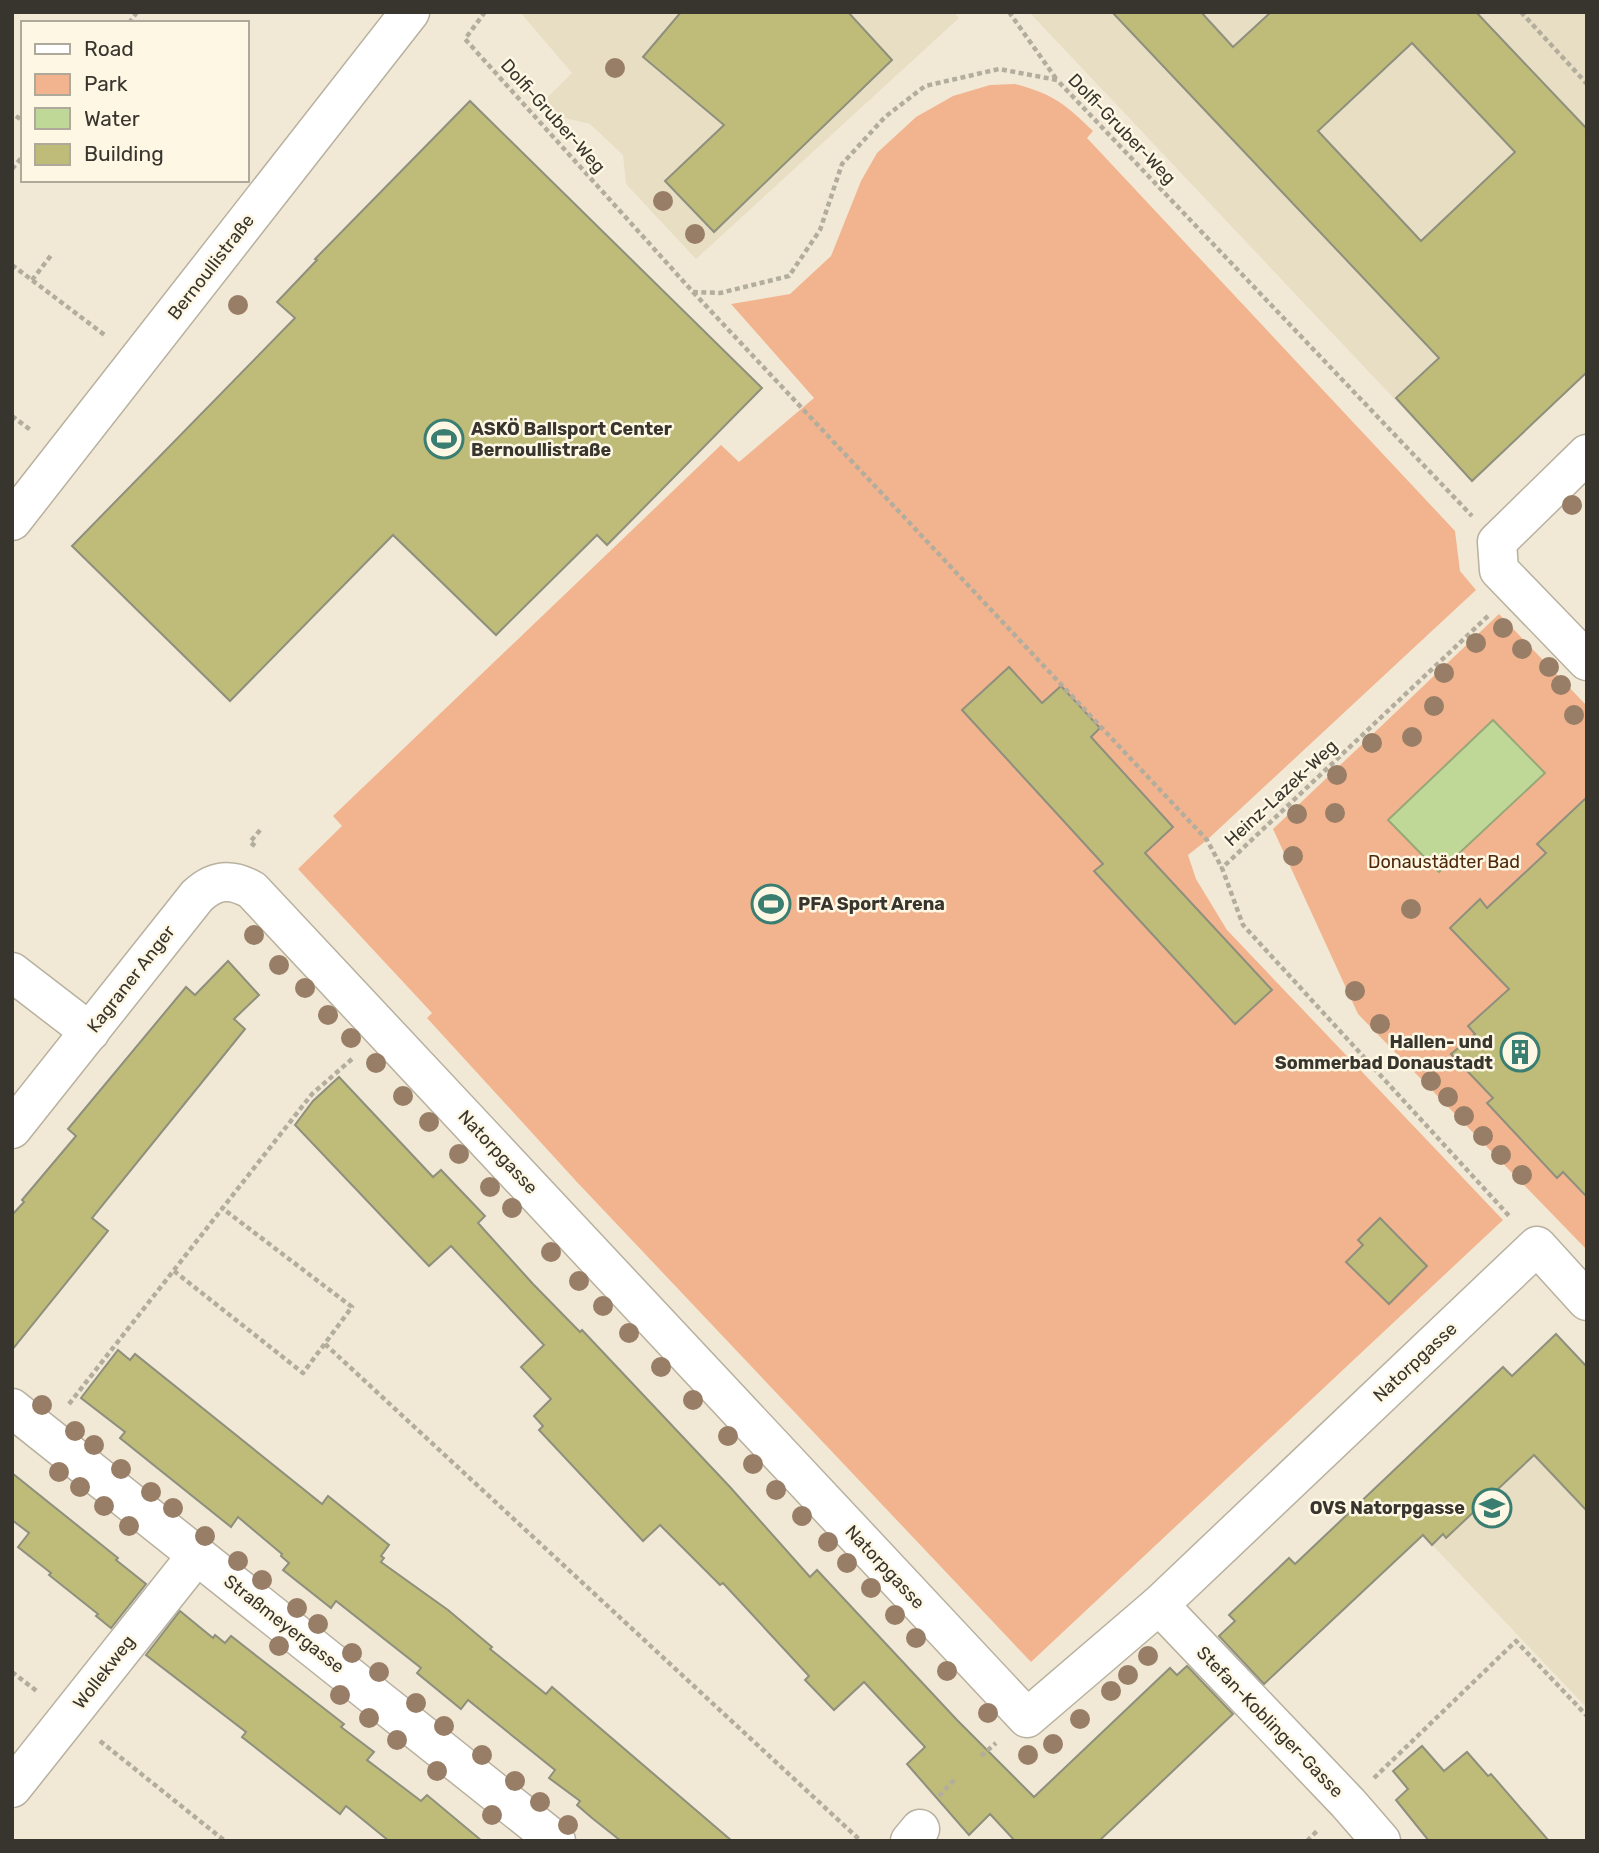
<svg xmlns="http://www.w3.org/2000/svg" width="1599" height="1853" viewBox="0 0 1599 1853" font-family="Rubik,sans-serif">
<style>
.built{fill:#e8dec4}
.green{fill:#f2b48f}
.water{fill:#c0d897;stroke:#97a778;stroke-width:2}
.building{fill:#bebc78;stroke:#8f8f7d;stroke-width:2;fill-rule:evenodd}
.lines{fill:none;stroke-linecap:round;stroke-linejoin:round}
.minor-casing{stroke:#b8b19f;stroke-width:41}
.path{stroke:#b3ad9e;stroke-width:4.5;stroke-dasharray:5 3.5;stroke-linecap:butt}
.minor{stroke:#fff;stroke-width:38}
.tree{fill:#987e66}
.labels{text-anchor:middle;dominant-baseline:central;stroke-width:5;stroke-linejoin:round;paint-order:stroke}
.street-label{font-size:18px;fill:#38352e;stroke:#fef7e3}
.poi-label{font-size:18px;font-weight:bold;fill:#38352e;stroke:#fef7e3;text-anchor:start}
.park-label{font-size:18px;fill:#4f270a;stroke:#fef7e3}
</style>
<rect width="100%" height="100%" fill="#f1e9d6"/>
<g class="built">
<polygon points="520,12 954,12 959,18 696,259 626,184 623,155 590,124 548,114 541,104 572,73"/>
<polygon points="1029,12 1587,12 1587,372 1484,456 1491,463 1472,481"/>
<polygon points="1556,1334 1587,1367 1587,1708 1417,1529 1511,1376"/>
</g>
<g class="green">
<path d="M1015 84C1053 94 1065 104 1093 131L1087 138 1455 531 1460 571 1476 590 1207 840 1188 855 1196 879 1227 930 1503 1220 1031 1662 576 1181 427 1018 432 1013 298 869 342 826 333 816 721 445 739 462 814 398 731 304 790 294 831 256 861 181 877 153 916 117 953 96 990 85Z"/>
<polygon points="1499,614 1587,706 1587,1250 1358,1014 1273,829"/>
</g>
<polygon class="water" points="1493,720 1545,773 1439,872 1388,820"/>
<g class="building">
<polygon points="681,12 848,12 892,60 714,232 665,181 724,125 643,57"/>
<path d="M1112 12H1201L1233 47 1271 12H1476L1587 129V372L1472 481 1396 398 1439 358ZM1412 43 1515 152 1421 241 1318 131Z"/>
<polygon points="470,101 762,388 607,545 597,535 496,635 393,535 230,701 72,546 295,318 277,302 317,260 315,259"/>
<polygon points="1009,667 1042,703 1061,686 1100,728 1091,737 1173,827 1145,853 1272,990 1235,1024 1094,871 1103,864 962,710"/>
<polygon points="1587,797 1587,1197 1563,1172 1557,1178 1487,1103 1493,1098 1451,1054 1475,1034 1468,1026 1509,989 1450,928 1480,899 1487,908 1546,853 1537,844"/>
<polygon points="228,961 259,995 234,1019 245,1029 92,1218 108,1231 12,1350 12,1215 24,1202 22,1200 76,1136 68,1129 186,987 195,995"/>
<polygon points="339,1077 433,1177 441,1170 485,1216 478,1223 533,1284 580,1332 582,1330 730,1487 810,1577 817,1570 957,1720 1034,1797 1170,1668 1177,1675 1187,1666 1233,1714 1099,1841 1015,1841 990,1814 969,1835 907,1764 925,1747 864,1682 834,1710 805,1680 809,1676 723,1583 720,1585 660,1525 643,1541 539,1430 543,1426 534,1416 551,1399 521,1367 544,1345 451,1246 429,1266 295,1125 313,1101"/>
<polygon points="1380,1218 1427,1266 1389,1304 1346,1262 1363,1245 1358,1240"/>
<polygon points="1556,1334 1587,1367 1587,1511 1534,1455 1446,1538 1443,1534 1432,1545 1423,1535 1264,1684 1219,1636 1235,1621 1229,1615 1289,1558 1295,1564 1503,1367 1512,1376"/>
<polygon points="118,1350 130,1360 135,1354 322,1504 328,1496 389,1545 381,1556 384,1558 381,1562 448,1610 492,1647 490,1649 546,1694 552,1687 732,1841 621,1841 592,1818 577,1805 580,1801 549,1778 555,1770 468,1700 461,1709 417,1673 421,1668 336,1601 331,1608 283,1570 289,1563 281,1556 282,1554 238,1517 231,1527 120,1438 125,1432 81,1398"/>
<polygon points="12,1473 118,1558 116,1560 146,1584 111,1628 96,1616 98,1614 49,1575 51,1573 18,1547 29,1533 12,1520"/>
<polygon points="180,1611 213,1638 215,1635 225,1643 231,1636 344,1724 341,1727 374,1752 367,1760 421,1801 427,1795 482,1841 389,1841 346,1806 340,1814 242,1737 246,1732 146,1655"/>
<polygon points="1422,1746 1444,1771 1467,1752 1488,1776 1491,1774 1549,1841 1429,1841 1396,1800 1408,1789 1393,1771"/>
</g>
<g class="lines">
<defs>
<g id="minor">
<polyline points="1587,454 1497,542 1499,570 1587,661"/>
<polyline points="12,521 410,12"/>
<polyline points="12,972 90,1032"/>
<path d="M12 1129 197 896C215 879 231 878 252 890L1027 1718 1159 1605 1537 1246 1587 1301"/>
<polyline points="12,1408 556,1841"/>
<polyline points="1159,1605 1348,1803 1381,1841"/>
<polyline points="12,1788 197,1555"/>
<polyline points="910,1841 920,1829"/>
</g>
</defs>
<use href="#minor" class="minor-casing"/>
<g class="path">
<polyline points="485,12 465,39 693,292 720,293 789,276 820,230 842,164 885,117 925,86 999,69 1057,80 1472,516"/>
<polyline points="1009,12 1057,80"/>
<polyline points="1521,12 1587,84"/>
<polyline points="90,22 91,23"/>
<polyline points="129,23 137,12"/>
<polyline points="16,116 23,121"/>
<polyline points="12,169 23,156"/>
<polyline points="12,265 106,336"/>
<polyline points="32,280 52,254"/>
<polyline points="693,292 1207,840 1222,868"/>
<polyline points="12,416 32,431"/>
<polyline points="1488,616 1222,868 1243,925 1511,1218"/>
<polyline points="255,846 250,842 261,829"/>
<polyline points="174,1271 303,1373 352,1307 222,1208"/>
<polyline points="325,1344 861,1841"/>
<polyline points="69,1404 312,1094 352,1059"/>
<polyline points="12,1672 38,1692"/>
<polyline points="100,1741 225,1841"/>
<polyline points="981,1756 996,1743"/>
<polyline points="1374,1778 1516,1641 1587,1716"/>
<polyline points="939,1796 955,1779"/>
<polyline points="1307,1841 1319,1829"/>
</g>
<use href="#minor" class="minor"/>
</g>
<g class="tree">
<circle cx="615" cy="68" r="10"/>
<circle cx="663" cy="201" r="10"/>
<circle cx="695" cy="234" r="10"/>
<circle cx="238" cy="305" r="10"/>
<circle cx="1572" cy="505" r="10"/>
<circle cx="1503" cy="628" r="10"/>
<circle cx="1476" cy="643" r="10"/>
<circle cx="1522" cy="649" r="10"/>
<circle cx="1549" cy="667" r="10"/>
<circle cx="1444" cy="673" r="10"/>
<circle cx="1561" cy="685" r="10"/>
<circle cx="1434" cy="706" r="10"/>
<circle cx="1574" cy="715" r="10"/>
<circle cx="1412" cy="737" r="10"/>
<circle cx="1372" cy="743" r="10"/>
<circle cx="1337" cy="775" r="10"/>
<circle cx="1335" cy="813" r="10"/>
<circle cx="1297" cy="814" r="10"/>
<circle cx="1293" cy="856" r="10"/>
<circle cx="1411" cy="909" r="10"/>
<circle cx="254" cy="935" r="10"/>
<circle cx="279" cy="965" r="10"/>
<circle cx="305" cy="988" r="10"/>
<circle cx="1355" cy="991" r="10"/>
<circle cx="328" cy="1015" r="10"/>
<circle cx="1380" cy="1024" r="10"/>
<circle cx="351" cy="1038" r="10"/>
<circle cx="376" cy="1063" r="10"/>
<circle cx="1431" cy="1081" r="10"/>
<circle cx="403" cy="1096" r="10"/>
<circle cx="1448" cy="1097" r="10"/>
<circle cx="1464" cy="1116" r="10"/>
<circle cx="429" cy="1122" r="10"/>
<circle cx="1483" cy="1136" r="10"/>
<circle cx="459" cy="1154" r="10"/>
<circle cx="1501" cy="1155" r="10"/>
<circle cx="1522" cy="1175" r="10"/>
<circle cx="490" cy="1187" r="10"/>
<circle cx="512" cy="1208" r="10"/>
<circle cx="551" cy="1252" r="10"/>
<circle cx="579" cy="1281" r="10"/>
<circle cx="603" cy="1306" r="10"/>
<circle cx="629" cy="1333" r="10"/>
<circle cx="661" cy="1367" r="10"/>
<circle cx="693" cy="1400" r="10"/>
<circle cx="42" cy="1405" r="10"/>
<circle cx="75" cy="1431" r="10"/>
<circle cx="728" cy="1436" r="10"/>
<circle cx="94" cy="1445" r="10"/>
<circle cx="753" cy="1464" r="10"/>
<circle cx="121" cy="1469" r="10"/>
<circle cx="59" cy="1472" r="10"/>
<circle cx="80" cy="1487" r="10"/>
<circle cx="776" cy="1490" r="10"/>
<circle cx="151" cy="1492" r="10"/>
<circle cx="104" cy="1506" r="10"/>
<circle cx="173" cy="1508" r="10"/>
<circle cx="802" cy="1516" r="10"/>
<circle cx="129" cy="1526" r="10"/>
<circle cx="205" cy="1536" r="10"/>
<circle cx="828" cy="1542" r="10"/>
<circle cx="238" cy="1561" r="10"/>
<circle cx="847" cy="1563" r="10"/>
<circle cx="262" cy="1580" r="10"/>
<circle cx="871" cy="1588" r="10"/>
<circle cx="297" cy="1608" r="10"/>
<circle cx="895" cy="1615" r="10"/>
<circle cx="318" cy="1624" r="10"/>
<circle cx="916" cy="1638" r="10"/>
<circle cx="279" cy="1646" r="10"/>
<circle cx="352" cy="1653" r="10"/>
<circle cx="1148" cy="1656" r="10"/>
<circle cx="947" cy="1671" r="10"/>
<circle cx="379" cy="1672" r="10"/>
<circle cx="1128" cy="1675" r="10"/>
<circle cx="1111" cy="1691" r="10"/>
<circle cx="340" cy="1695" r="10"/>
<circle cx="416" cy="1703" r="10"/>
<circle cx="988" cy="1713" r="10"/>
<circle cx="369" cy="1718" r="10"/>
<circle cx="1080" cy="1719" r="10"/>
<circle cx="444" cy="1726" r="10"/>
<circle cx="397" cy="1740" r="10"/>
<circle cx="1053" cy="1744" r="10"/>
<circle cx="482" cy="1755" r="10"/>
<circle cx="1028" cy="1755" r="10"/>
<circle cx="437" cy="1771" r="10"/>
<circle cx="515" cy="1781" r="10"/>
<circle cx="540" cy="1802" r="10"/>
<circle cx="492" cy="1815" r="10"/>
<circle cx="568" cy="1825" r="10"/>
</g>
<defs>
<symbol id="stadium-ring" viewBox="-11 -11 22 22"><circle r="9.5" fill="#fef7e3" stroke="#3a7e71" stroke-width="1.5"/><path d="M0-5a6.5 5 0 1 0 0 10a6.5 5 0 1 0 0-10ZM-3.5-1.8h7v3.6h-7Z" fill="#3a7e71"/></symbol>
<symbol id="building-ring" viewBox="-11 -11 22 22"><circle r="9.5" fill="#fef7e3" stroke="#3a7e71" stroke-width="1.5"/><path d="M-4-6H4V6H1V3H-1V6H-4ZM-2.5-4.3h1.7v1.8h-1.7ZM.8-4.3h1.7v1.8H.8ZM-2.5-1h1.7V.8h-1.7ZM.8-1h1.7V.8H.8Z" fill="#3a7e71"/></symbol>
<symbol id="school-ring" viewBox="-11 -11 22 22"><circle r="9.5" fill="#fef7e3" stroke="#3a7e71" stroke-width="1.5"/><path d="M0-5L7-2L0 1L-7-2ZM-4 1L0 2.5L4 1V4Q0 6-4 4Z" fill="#3a7e71"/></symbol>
</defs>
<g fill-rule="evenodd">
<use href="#stadium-ring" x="422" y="417" width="44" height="44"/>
<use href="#stadium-ring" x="749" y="882" width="44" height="44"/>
<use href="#building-ring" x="1498" y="1030" width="44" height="44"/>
<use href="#school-ring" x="1470" y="1486" width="44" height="44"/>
</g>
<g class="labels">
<g class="street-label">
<text transform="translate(553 116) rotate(48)">Dolfi-Gruber-Weg</text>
<text transform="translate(1122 129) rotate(46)">Dolfi-Gruber-Weg</text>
<text transform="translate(211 267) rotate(-52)">Bernoullistraße</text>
<text transform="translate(1281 793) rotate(-43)">Heinz-Lazek-Weg</text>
<text transform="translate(131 979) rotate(-52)">Kagraner Anger</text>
<text transform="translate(498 1152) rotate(47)">Natorpgasse</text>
<text transform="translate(1415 1362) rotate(-43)">Natorpgasse</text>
<text transform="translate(885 1567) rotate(47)">Natorpgasse</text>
<text transform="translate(284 1624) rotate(38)">Straßmeyergasse</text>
<text transform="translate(104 1672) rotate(-52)">Wollekweg</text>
<text transform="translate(1270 1722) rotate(46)">Stefan-Koblinger-Gasse</text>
</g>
<g class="poi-label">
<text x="471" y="429">ASKÖ Ballsport Center<tspan x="471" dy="21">Bernoullistraße</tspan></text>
<text x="798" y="904">PFA Sport Arena</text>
<text x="1493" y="1042" text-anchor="end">Hallen- und<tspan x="1493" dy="21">Sommerbad Donaustadt</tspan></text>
<text x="1465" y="1508" text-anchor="end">OVS Natorpgasse</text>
</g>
<g class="park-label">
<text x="1444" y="862">Donaustädter Bad</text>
</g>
</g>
<rect width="1599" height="1853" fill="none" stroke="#38352e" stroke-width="28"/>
<rect x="21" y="21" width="228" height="161" fill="#fef7e3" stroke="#afa99b" stroke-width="2"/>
<rect x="35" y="44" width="35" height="10" fill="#ffffff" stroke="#afa99b" stroke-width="2"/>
<text x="84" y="56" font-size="21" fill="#38352e">Road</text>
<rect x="35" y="74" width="35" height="21" fill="#f2b48f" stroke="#afa99b" stroke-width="2"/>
<text x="84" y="91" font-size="21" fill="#38352e">Park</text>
<rect x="35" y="108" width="35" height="21" fill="#c0d897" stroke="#afa99b" stroke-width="2"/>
<text x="84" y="126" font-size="21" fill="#38352e">Water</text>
<rect x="35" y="144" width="35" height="21" fill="#bebc78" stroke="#afa99b" stroke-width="2"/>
<text x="84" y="161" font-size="21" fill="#38352e">Building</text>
</svg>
